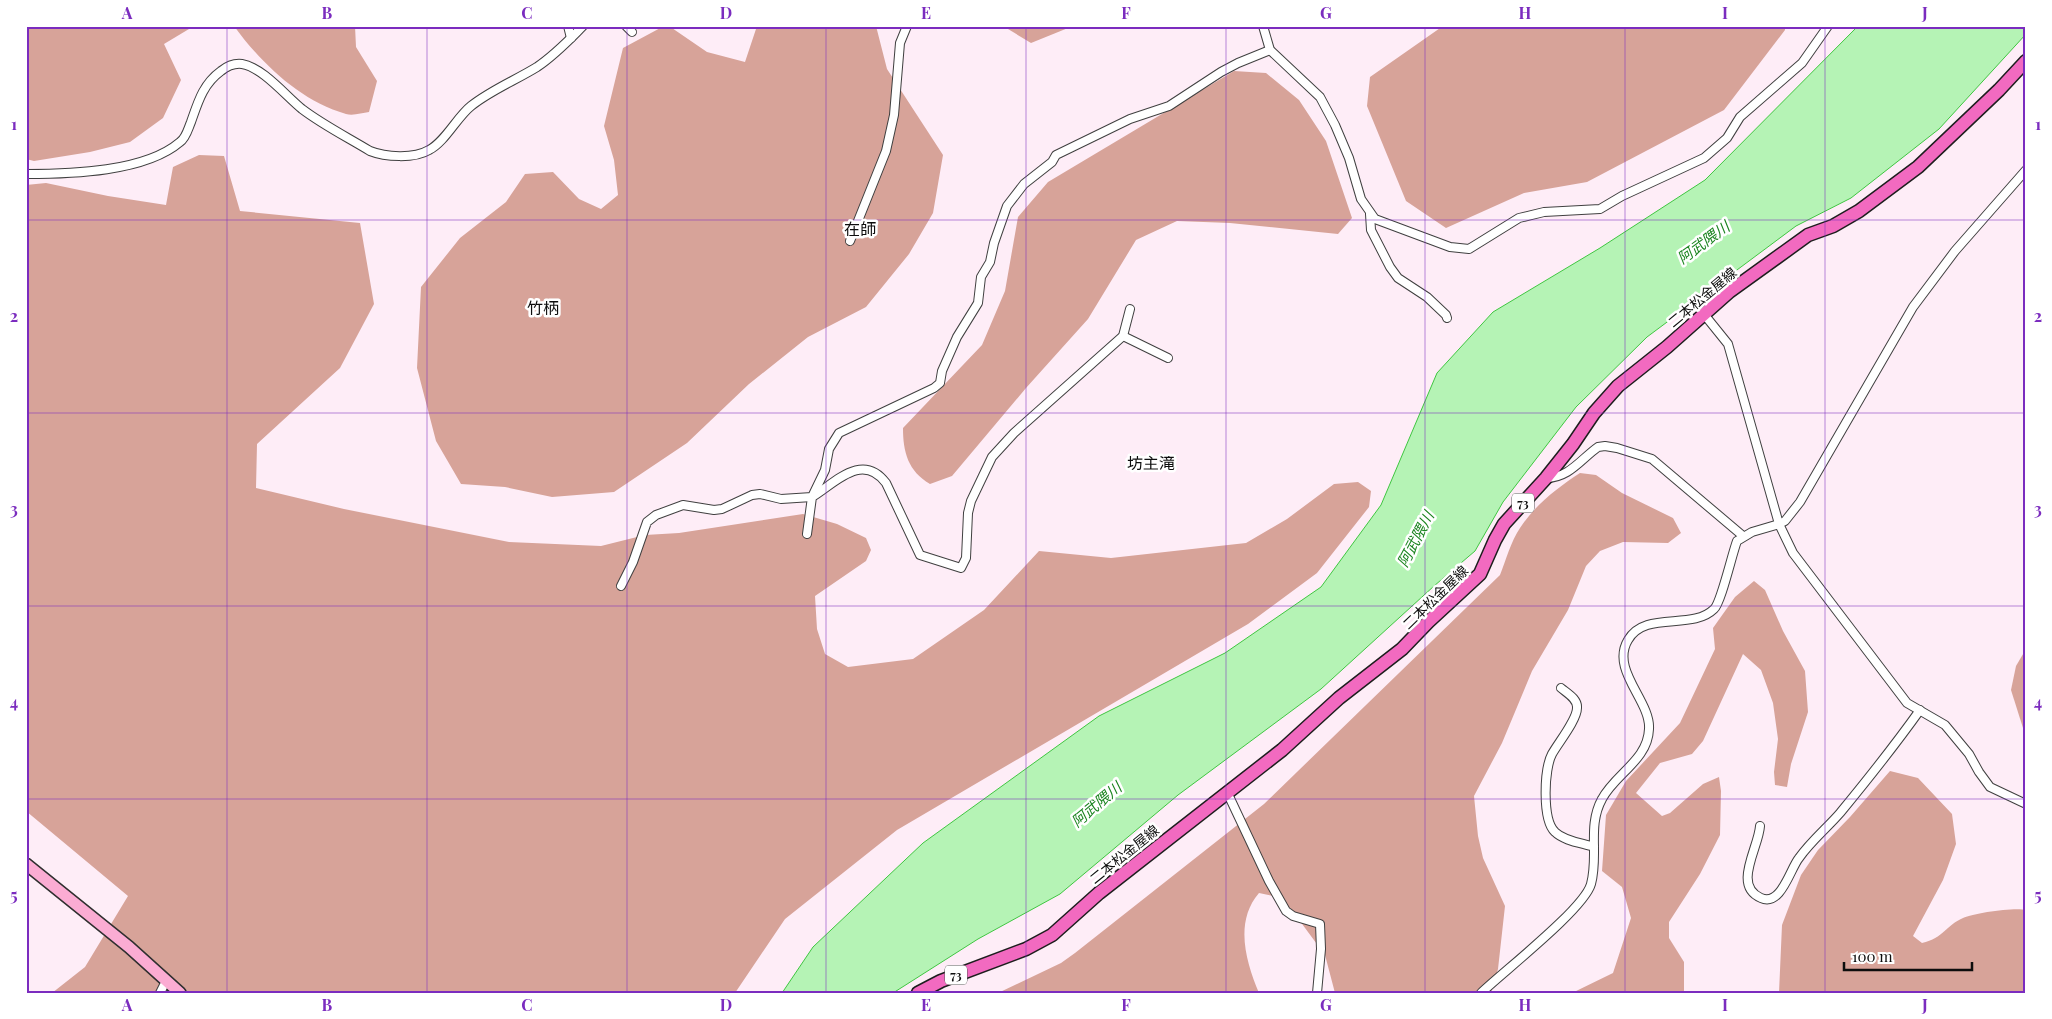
<svg xmlns="http://www.w3.org/2000/svg" width="2052" height="1019" viewBox="0 0 2052 1019" font-family="'Playfair Display','Noto Sans JP',serif">
<style>
.forest{fill:#d7a399}
.water{fill:#b5f3b5;stroke:#3fc641}
.lines{fill:none;stroke-linecap:round;stroke-linejoin:round}
.street-casing{stroke:#404040;stroke-width:10}
.secondary-casing{stroke:#2f2f2f;stroke-width:14}
.primary-casing{stroke:#1e1e1e;stroke-width:15}
.street{stroke:#fff;stroke-width:8}
.secondary{stroke:#fbacd3;stroke-width:11}
.primary{stroke:#f26ac0;stroke-width:12}
.grid{fill:none;stroke:#7b2cbf;stroke-width:1;stroke-opacity:0.55}
.labels{text-anchor:middle;dominant-baseline:central;stroke-width:5;stroke-linejoin:round;paint-order:stroke}
.shield{fill:#fff;stroke:#565656;stroke-width:1}
.shield-label{font-size:12px;font-weight:bold;fill:#0d0d0d}
.street-label{font-size:14px;fill:#0d0d0d;stroke:#fff}
.water-label{font-size:15px;font-style:italic;fill:#1a841f;stroke:#fff}
.quarter-label{font-size:16px;fill:#0d0d0d;stroke:#fff}
.neatline{fill:none;stroke:#7b2cbf;stroke-width:2}
.grid-label{font-size:16px;text-anchor:middle;font-weight:bold;fill:#7b2cbf}
</style>
<rect width="100%" height="100%" fill="#feedf7"/>
<g class="forest">
<polygon points="26,26 194,26 164,44 181,80 163,118 130,142 90,152 34,161 26,159"/>
<path d="M234 26H355L356 47 377 81 369 112C362 113 353 116 346 114 300 101 261 63 234 26Z"/>
<polygon points="664,26 669,26 707,52 745,62 757,26 876,26 887,69 943,155 933,213 909,254 866,307 808,337 749,384 687,443 614,492 552,497 505,487 461,484 436,441 417,368 421,287 460,238 506,202 525,174 553,172 579,199 601,209 618,195 614,160 604,126 623,48"/>
<polygon points="1003,26 1073,26 1031,43"/>
<polygon points="1443,26 1785,26 1785,30 1724,110 1587,182 1524,193 1446,228 1406,201 1367,106 1370,77"/>
<path d="M1234 71 1266 73 1299 100 1326 141 1352 218 1338 234 1230 223 1177 221 1136 240 1088 319 1026 388 952 476 930 484C908 471 903 452 903 428L982 345 1005 291 1018 217 1048 182Z"/>
<polygon points="199,155 224,156 240,211 360,223 374,304 340,368 257,444 256,488 344,509 509,542 601,546 645,535 679,533 803,514 837,524 866,538 871,550 866,561 815,596 817,629 825,654 848,667 913,659 984,610 1039,551 1111,558 1246,543 1287,519 1334,484 1358,482 1371,491 1369,507 1317,573 1248,624 897,830 785,919 735,993 52,993 85,967 128,896 26,811 26,185 46,183 108,196 166,205 173,167"/>
<path d="M1580 473 1596 475 1622 493 1673 518 1681 533 1668 543 1623 542 1600 551 1586 566 1568 610 1532 671 1502 743 1474 796 1478 836 1483 858 1505 906 1498 969 1491 993H1335L1325 955 1291 909 1273 896 1259 893C1234 922 1246 962 1259 993H998L1061 963 1075 953 1264 804 1500 575C1506 560 1511 541 1520 528 1535 505 1557 488 1580 473Z"/>
<polygon points="1754,581 1765,590 1783,631 1805,671 1808,712 1791,764 1787,787 1775,785 1774,772 1778,739 1773,703 1761,670 1743,654 1703,741 1692,754 1660,763 1636,793 1662,816 1670,813 1703,784 1719,777 1721,791 1720,835 1700,874 1669,922 1669,938 1684,962 1684,993 1572,993 1613,973 1631,918 1622,887 1602,871 1606,815 1626,781 1680,723 1715,649 1713,628 1735,597"/>
<polygon points="2026,649 2026,730 2023,728 2011,690 2016,666"/>
<path d="M1890 771 1918 778 1952 814 1956 844 1943 880 1913 936 1922 943C1944 938 1946 925 1963 918 1974 913 2015 907 2026 910V993H1779L1782 925 1801 875 1818 850 1850 817Z"/>
</g>
<polygon class="water" points="1858,26 2026,26 2026,34 1939,129 1851,198 1796,226 1647,337 1576,407 1503,502 1475,551 1434,586 1321,689 1178,795 1060,894 978,939 893,993 782,993 813,947 923,843 1099,716 1225,653 1321,587 1381,505 1437,373 1493,312 1600,248 1705,180"/>
<g class="lines">
<defs>
<g id="street">
<polyline points="568,26 571,38"/>
<polyline points="626,26 632,32"/>
<polyline points="1263,26 1270,50 1320,97 1335,125 1349,158 1361,199 1375,219 1450,247 1469,249 1519,218 1544,212 1600,209 1622,196 1704,158 1727,138 1740,117 1802,63 1828,26"/>
<path d="M26 174C71 174 145 172 180 142 186 138 188 129 191 122 198 102 203 84 221 71 226 67 234 63 242 64 262 67 286 96 302 109 323 125 347 137 370 151 385 157 414 159 429 150 445 142 457 117 471 106 491 90 516 80 537 67 555 55 568 41 583 26"/>
<polyline points="1370,214 1371,230 1390,267 1398,278 1427,297 1446,315 1447,318"/>
<polyline points="850,241 886,151 894,115 900,43 907,26"/>
<polyline points="1703,313 1728,344 1779,524 1793,553 1907,703 1945,725 1969,754 1979,772 1990,787 2026,804"/>
<polyline points="1123,336 1168,358"/>
<path d="M1546 478C1569 478 1581 459 1598 447L1605 446 1617 448 1652 459 1743 536"/>
<path d="M807 534 812 497C834 484 862 451 886 483L920 555 961 568 966 558 968 513 971 501 992 457 1014 433 1123 336 1130 309"/>
<polyline points="621,586 633,562 647,522 656,515 683,505 714,510 722,509 752,495 760,494 781,499 812,497 825,470 829,449 839,433 934,388 940,383 942,371 957,337 978,303 981,277 990,262 994,243 1007,206 1024,184 1052,162 1056,155 1130,119 1169,106 1221,72 1238,63 1270,50"/>
<path d="M1561 688C1567 693 1578 699 1577 708 1577 720 1558 743 1552 754 1544 769 1542 820 1555 832 1564 841 1582 843 1594 847"/>
<polyline points="1227,792 1269,881 1286,911 1293,916 1320,924 1321,949 1317,993"/>
<path d="M1760 826C1759 847 1732 886 1761 898 1781 907 1790 869 1799 858 1811 841 1827 828 1840 813 1868 779 1895 745 1920 710"/>
<polyline points="160,993 166,981"/>
<path d="M1481 993C1504 971 1584 909 1591 884 1599 855 1587 826 1602 799 1615 774 1648 760 1649 729 1651 701 1610 670 1628 640 1645 610 1692 631 1714 609 1721 603 1732 554 1737 541L1752 532 1779 524 1785 521 1800 502 1913 307 1955 251 2026 170"/>
</g>
<polyline id="secondary" points="26,864 129,947 180,993"/>
<polyline id="primary" points="918,993 941,981 1026,949 1052,935 1099,893 1282,750 1339,698 1402,649 1428,622 1480,574 1495,540 1504,524 1546,478 1573,444 1594,413 1618,386 1667,347 1729,292 1808,235 1833,226 1859,211 1918,167 1999,90 2026,61"/>
</defs>
<use href="#street" class="street-casing"/>
<use href="#secondary" class="secondary-casing"/>
<use href="#primary" class="primary-casing"/>
<use href="#street" class="street"/>
<use href="#secondary" class="secondary"/>
<use href="#primary" class="primary"/>
</g>
<path class="grid" d="M227 26V993M427 26V993M627 26V993M826 26V993M1026 26V993M1226 26V993M1425 26V993M1625 26V993M1825 26V993M26 220H2026M26 413H2026M26 606H2026M26 799H2026"/>
<g class="labels">
<g class="shield">
<rect x="1512" y="493.5" width="22" height="19" rx="4"/>
<rect x="945" y="965.5" width="22" height="19" rx="4"/>
</g>
<g class="shield-label">
<text x="1523" y="503">73</text>
<text x="956" y="975">73</text>
</g>
<g class="street-label">
<text transform="translate(1702 297) rotate(-40)">二本松金屋線</text>
<text transform="translate(1435 597) rotate(-44)">二本松金屋線</text>
<text transform="translate(1124 854) rotate(-39)">二本松金屋線</text>
</g>
<g class="water-label">
<text transform="translate(1703 242) rotate(-36)">阿武隈川</text>
<text transform="translate(1415 539) rotate(-62)">阿武隈川</text>
<text transform="translate(1096 804) rotate(-40)">阿武隈川</text>
</g>
<g class="quarter-label">
<text x="860" y="228">在師</text>
<text x="543" y="307">竹柄</text>
<text x="1151" y="462">坊主滝</text>
</g>
</g>
<rect width="2052" height="1019" fill="none" stroke="#ffffff" stroke-width="55"/>
<path d="M1844 962v8h128v-8" fill="none" stroke="#0d0d0d" stroke-width="2.5"/>
<text x="1852" y="962" font-size="15" fill="#0d0d0d" stroke="#ffffff" stroke-width="4" paint-order="stroke">100 m</text>
<rect x="28" y="28" width="1996" height="964" class="neatline"/>
<g class="grid-label">
<text x="127" y="19">A</text>
<text x="327" y="19">B</text>
<text x="527" y="19">C</text>
<text x="726" y="19">D</text>
<text x="926" y="19">E</text>
<text x="1126" y="19">F</text>
<text x="1326" y="19">G</text>
<text x="1525" y="19">H</text>
<text x="1725" y="19">I</text>
<text x="1925" y="19">J</text>
<text x="14" y="130">1</text>
<text x="2038" y="130">1</text>
<text x="14" y="322">2</text>
<text x="2038" y="322">2</text>
<text x="14" y="515">3</text>
<text x="2038" y="515">3</text>
<text x="14" y="708">4</text>
<text x="2038" y="708">4</text>
<text x="14" y="901">5</text>
<text x="2038" y="901">5</text>
<text x="127" y="1011">A</text>
<text x="327" y="1011">B</text>
<text x="527" y="1011">C</text>
<text x="726" y="1011">D</text>
<text x="926" y="1011">E</text>
<text x="1126" y="1011">F</text>
<text x="1326" y="1011">G</text>
<text x="1525" y="1011">H</text>
<text x="1725" y="1011">I</text>
<text x="1925" y="1011">J</text>
</g>
</svg>
